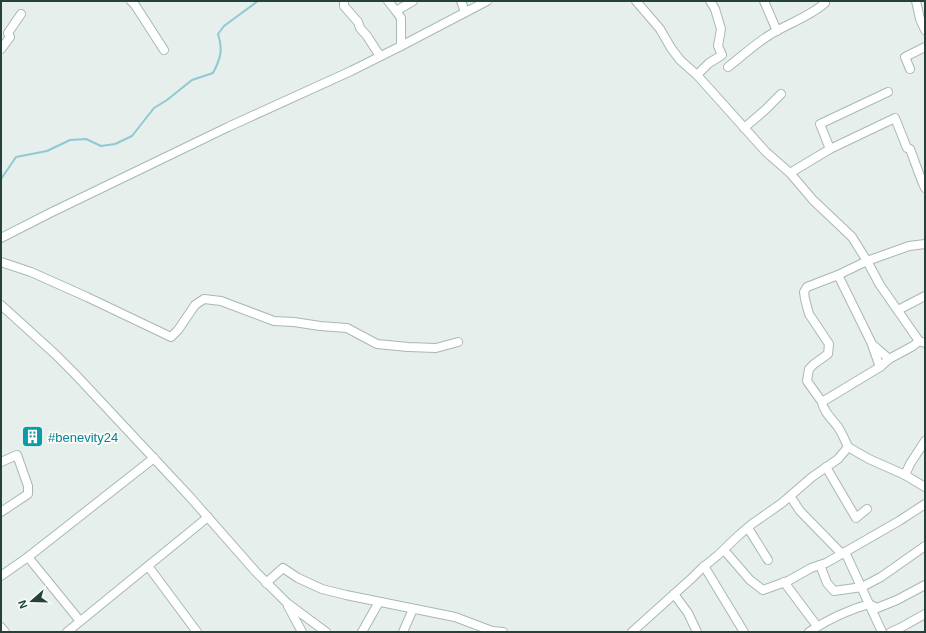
<svg xmlns="http://www.w3.org/2000/svg" width="926" height="633" viewBox="0 0 926 633" font-family="Helvetica,sans-serif">
<style>
.lines{fill:none;stroke-linecap:round;stroke-linejoin:round}
.stream{stroke:#8ec9d4;stroke-width:2}
.minor-casing{stroke:#a8b8b2;stroke-width:10}
.minor{stroke:#fff;stroke-width:8}
.labels{text-anchor:middle;dominant-baseline:central;stroke-width:3.5;stroke-linejoin:round;paint-order:stroke}
.culture-label{font-size:13px;fill:#0d838f;stroke:#f7fbf9;text-anchor:start}
</style>
<rect width="100%" height="100%" fill="#e6efeb"/>
<g class="lines">
<path class="stream" d="M1 179 16 157 47 151 70 140 86 139 101 146 115 144 132 136 154 108 167 100 192 80 213 73C221 58 223 49 218 34L224 26 258 1"/>
<defs>
<g id="minor">
<polyline points="131,1 135,5 164,50"/>
<polyline points="344,1 344,6 358,22 360,28 367,36 380,56"/>
<polyline points="388,1 396,11"/>
<polyline points="461,1 465,12"/>
<polyline points="636,1 660,29 671,48 680,60 697,75 766,152 790,173 813,200 852,237 867,261 880,285 919,341 925,343"/>
<polyline points="764,1 777,31"/>
<polyline points="916,1 920,19 925,30"/>
<polyline points="401,46 487,1"/>
<polyline points="1,49 10,37 8,33 21,14"/>
<path d="M728 67C741 57 754 45 768 36 786 24 808 18 825 3L824 1"/>
<polyline points="910,69 905,57 925,47"/>
<polyline points="697,75 709,63 722,55 718,46 721,29 715,9 710,1"/>
<polyline points="744,128 765,110 781,94"/>
<polyline points="830,149 820,124 888,92"/>
<path d="M790 173 830 149 895 118 907 148 910 149C915 162 919 175 925 188"/>
<polyline points="1,238 50,213 228,127 351,71 401,46 401,18 396,11 413,1"/>
<polyline points="1,262 31,272 87,297 171,337 178,330 195,305 204,299 221,301 274,321 294,322 320,326 347,328 377,344 408,347 436,348 458,342"/>
<polyline points="838,275 871,342 880,367"/>
<polyline points="1,305 55,354 75,374 190,497 256,572 287,603 326,632"/>
<polyline points="898,310 925,296"/>
<polyline points="873,345 889,359"/>
<polyline points="822,402 807,381 809,369 814,364 828,354 829,344 809,314 805,299 804,292 807,287 838,275 867,261 909,246 925,244"/>
<polyline points="848,447 869,459 905,475 925,487"/>
<polyline points="1,462 17,455 28,486 28,494 1,512"/>
<polyline points="826,467 856,518 867,509"/>
<polyline points="905,475 910,464 925,441"/>
<polyline points="790,496 800,511 842,554"/>
<polyline points="748,528 768,560"/>
<polyline points="724,550 750,580 763,590 788,581 811,568 826,563 899,521 925,504"/>
<polyline points="845,552 882,632"/>
<polyline points="28,557 80,621"/>
<polyline points="820,565 827,583 834,591 862,587 881,577 925,546"/>
<polyline points="148,566 197,632"/>
<polyline points="704,566 744,632"/>
<polyline points="1,576 28,557 154,458"/>
<polyline points="784,582 817,626"/>
<polyline points="266,583 283,568 298,578 322,589 346,595 455,617 492,631"/>
<polyline points="674,594 688,613 697,632"/>
<polyline points="288,606 302,632"/>
<polyline points="1,627 5,632"/>
<polyline points="67,632 208,517"/>
<polyline points="362,632 379,602"/>
<polyline points="403,632 413,609"/>
<polyline points="488,632 492,631 503,632"/>
<path d="M632 632 692 578 701 569 718 555 739 535 752 524 782 503 812 477 838 459 848 447C845 440 842 433 838 427 832 419 823 411 822 402L880 367 889 359 913 346 919 341"/>
<path d="M809 632C827 620 848 610 869 604L877 608 897 600 925 585"/>
<polyline points="891,632 900,628 925,614"/>
</g>
</defs>
<use href="#minor" class="minor-casing"/>
<use href="#minor" class="minor"/>
</g>
<defs>
<symbol id="building-square" viewBox="-11 -11 22 22"><rect x="-9" y="-9" width="18" height="18" rx="4" fill="#0f9aa8" stroke="#f7fbf9"/><path d="M-4-6H4V6H1V3H-1V6H-4ZM-2.5-4.3h1.7v1.8h-1.7ZM.8-4.3h1.7v1.8H.8ZM-2.5-1h1.7V.8h-1.7ZM.8-1h1.7V.8H.8Z" fill="#fff"/></symbol>
</defs>
<g fill-rule="evenodd">
<use href="#building-square" x="20" y="424" width="25" height="25"/>
</g>
<g class="labels">
<g class="culture-label">
<text x="48" y="437">#benevity24</text>
</g>
</g>
<rect width="926" height="633" fill="none" stroke="#24423a" stroke-width="4"/>
<g transform="translate(32 601) rotate(250)" stroke="#f7fbf9" stroke-width="3" paint-order="stroke">
<path d="M0-3L7 15L0 10L-7 15Z" fill="#24423a"/>
<text y="-6" font-size="11" font-weight="bold" text-anchor="middle" fill="#24423a">N</text>
</g>
</svg>
